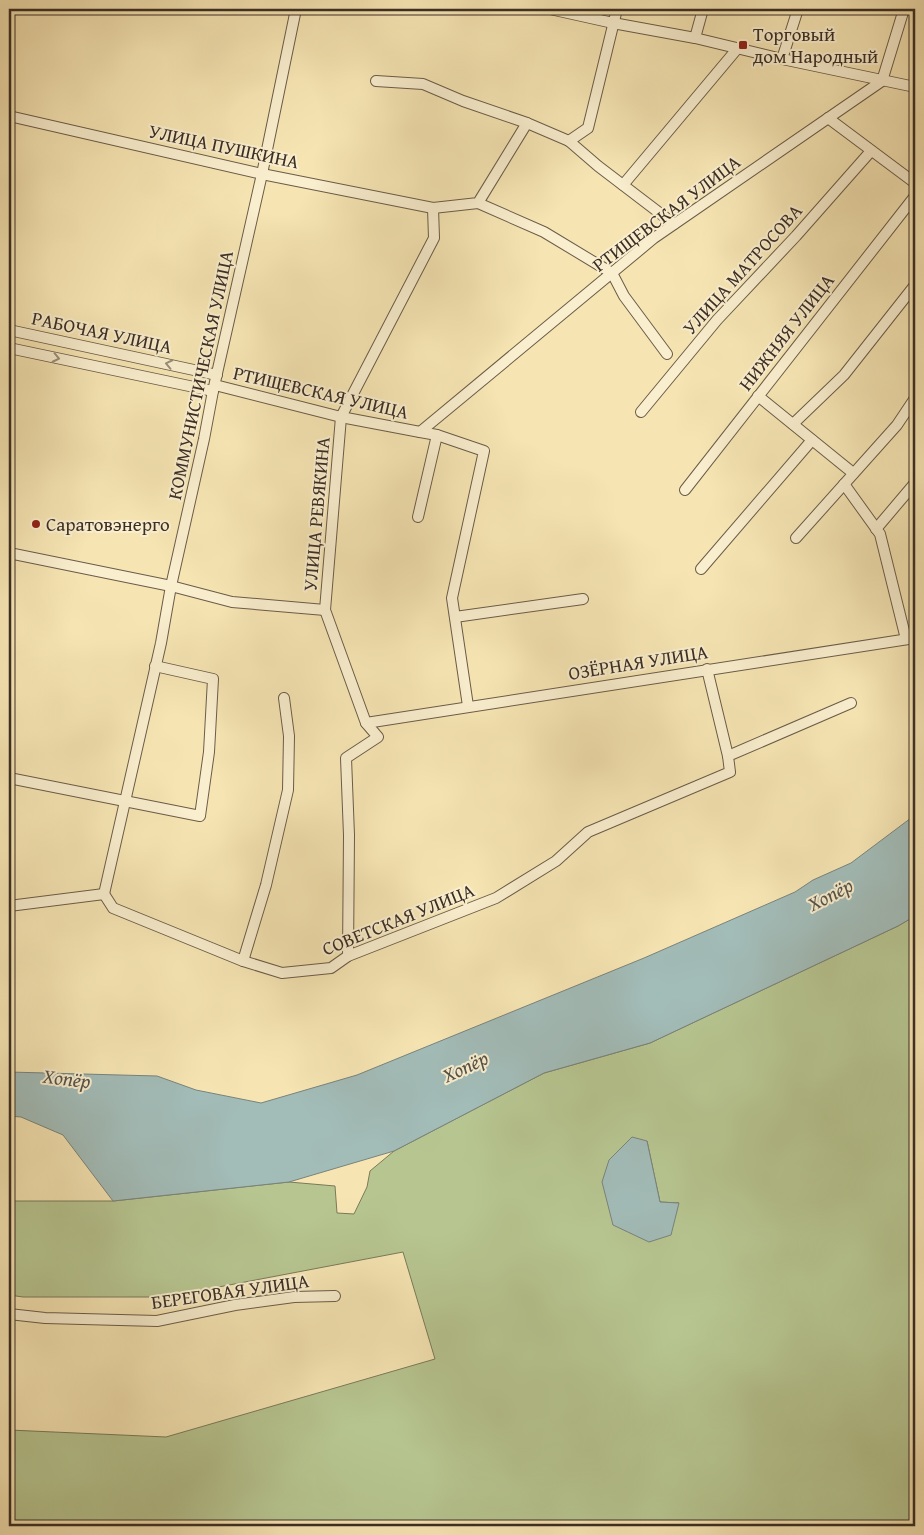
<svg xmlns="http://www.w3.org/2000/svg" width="924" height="1535" viewBox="0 0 924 1535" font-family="'Gentium Book Plus',serif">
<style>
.green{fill:#b7c691;stroke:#797a5a;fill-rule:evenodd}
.water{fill:#a2bcb8;stroke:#79837d}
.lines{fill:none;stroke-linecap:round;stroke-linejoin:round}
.minor-casing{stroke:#6a5c48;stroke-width:12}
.minor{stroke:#f9eece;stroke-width:10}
.oneway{stroke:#9a8e79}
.poi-dot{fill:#8f2418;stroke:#f9eece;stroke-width:2}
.labels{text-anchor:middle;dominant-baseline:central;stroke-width:4;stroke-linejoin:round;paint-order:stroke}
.poi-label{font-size:19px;fill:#3b2e24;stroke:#f9eece;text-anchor:start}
.street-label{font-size:19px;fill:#3b2e24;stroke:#f9eece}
.water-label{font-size:20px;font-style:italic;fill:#555249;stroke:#f9eece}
</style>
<rect width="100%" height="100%" fill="#f6e5b3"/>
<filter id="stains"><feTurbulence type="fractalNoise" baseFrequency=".004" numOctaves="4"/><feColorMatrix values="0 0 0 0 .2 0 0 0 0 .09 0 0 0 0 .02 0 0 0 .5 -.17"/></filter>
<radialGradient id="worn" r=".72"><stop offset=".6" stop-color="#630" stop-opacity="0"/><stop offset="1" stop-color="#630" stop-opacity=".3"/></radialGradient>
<path class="green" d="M915 916V1526H9V1430L166 1437 435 1359 403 1252 166 1297H23L9 1295V1201H113L289 1182 335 1186 337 1213 354 1214 367 1187 370 1171 394 1151 544 1073 650 1043 898 926ZM647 1141 660 1202 679 1203 613 1225Z"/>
<g class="water">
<polygon points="915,815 915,916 898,926 650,1043 544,1073 394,1151 289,1182 113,1201 63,1135 21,1117 9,1116 9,1072 157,1076 196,1090 261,1103 357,1075 644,958 795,892 813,880 851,863"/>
<polygon points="632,1137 647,1141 660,1202 679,1203 671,1235 649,1242 613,1225 602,1182 609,1160"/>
</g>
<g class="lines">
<defs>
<g id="minor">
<polyline points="550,9 613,23 695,38 782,59 915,87"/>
<polyline points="695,38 703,9"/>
<polyline points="782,59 798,9"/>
<polyline points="376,81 423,84 463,101 527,123 569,141 598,166 674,224"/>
<polyline points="9,116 262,174 433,208"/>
<polyline points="828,118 915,183"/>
<polyline points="569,141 588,128 617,9"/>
<polyline points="623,185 737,49"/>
<polyline points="478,203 544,232 612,273 624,296 667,354"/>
<polyline points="9,330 217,375"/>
<polyline points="9,348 213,391"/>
<polyline points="215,385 341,417 420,432 654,238 882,81 904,9"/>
<polyline points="758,396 853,473"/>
<polyline points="641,412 717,320 796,236 871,151"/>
<polyline points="793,424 844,375 915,285"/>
<polyline points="420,432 437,435 484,451 452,598 468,706"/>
<polyline points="844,484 880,534 906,639"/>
<polyline points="685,490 915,196"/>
<polyline points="418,517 437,435"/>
<polyline points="876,529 915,483"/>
<polyline points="796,538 897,425 915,398"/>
<polyline points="9,553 171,586 232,602 325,610"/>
<polyline points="701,569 812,440"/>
<polyline points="455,617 583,599"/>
<polyline points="707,669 728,756"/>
<polyline points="366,723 915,638"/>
<polyline points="9,778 200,816 209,752 213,679 155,666"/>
<polyline points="104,894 161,643 171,586 204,439 213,391 262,174 296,9"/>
<polyline points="104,894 113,908 243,961 282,973 331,968 348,956 496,898 556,861 588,832 730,772 728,756 851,703"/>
<polyline points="9,906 104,894"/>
<polyline points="348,956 349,835 346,758 378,737 366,723 325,610 341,417 434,238 433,208 478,203 527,123"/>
<polyline points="243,961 266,885 288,790 289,736 284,698"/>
<polyline points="9,1314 45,1318 157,1321 235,1305 294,1297 335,1296"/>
</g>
</defs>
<use href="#minor" class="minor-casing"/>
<use href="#minor" class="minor"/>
</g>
<defs><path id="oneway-chevron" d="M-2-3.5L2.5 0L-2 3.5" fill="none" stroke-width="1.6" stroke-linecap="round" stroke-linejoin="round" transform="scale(1.25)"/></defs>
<g class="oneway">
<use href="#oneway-chevron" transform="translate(56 358) rotate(12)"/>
<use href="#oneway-chevron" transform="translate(169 364) rotate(-168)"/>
</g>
<g class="poi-dot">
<rect x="738" y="40" width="10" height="10" rx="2.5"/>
<circle cx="36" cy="524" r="5"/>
</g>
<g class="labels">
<g class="poi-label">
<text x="753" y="34">Торговый<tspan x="753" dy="22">дом Народный</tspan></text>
<text x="46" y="524">Саратовэнерго</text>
</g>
<g class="street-label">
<text transform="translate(224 146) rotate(12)">УЛИЦА ПУШКИНА</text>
<text transform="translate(666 213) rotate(-37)">РТИЩЕВСКАЯ УЛИЦА</text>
<text transform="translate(742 269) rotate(-48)">УЛИЦА МАТРОСОВА</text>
<text transform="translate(102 332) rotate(12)">РАБОЧАЯ УЛИЦА</text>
<text transform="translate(786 332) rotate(-52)">НИЖНЯЯ УЛИЦА</text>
<text transform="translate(200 375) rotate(-78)">КОММУНИСТИЧЕСКАЯ УЛИЦА</text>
<text transform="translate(321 392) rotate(13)">РТИЩЕВСКАЯ УЛИЦА</text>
<text transform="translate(316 514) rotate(-85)">УЛИЦА РЕВЯКИНА</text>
<text transform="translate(638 662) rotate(-9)">ОЗЁРНАЯ УЛИЦА</text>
<text transform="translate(398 919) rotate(-22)">СОВЕТСКАЯ УЛИЦА</text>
<text transform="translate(230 1291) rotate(-8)">БЕРЕГОВАЯ УЛИЦА</text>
</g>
<g class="water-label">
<text transform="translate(830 894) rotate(-28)">Хопёр</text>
<text transform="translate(465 1066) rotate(-25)">Хопёр</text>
<text transform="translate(67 1078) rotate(7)">Хопёр</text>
</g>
</g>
<rect width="924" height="1535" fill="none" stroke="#f6e5b3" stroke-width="30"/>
<rect x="10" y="10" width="904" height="1515" fill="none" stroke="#3b2e24" stroke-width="2.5"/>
<rect x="15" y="15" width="894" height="1505" fill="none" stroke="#3b2e24"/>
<rect width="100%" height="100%" filter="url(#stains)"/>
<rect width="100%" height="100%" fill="url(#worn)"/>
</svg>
